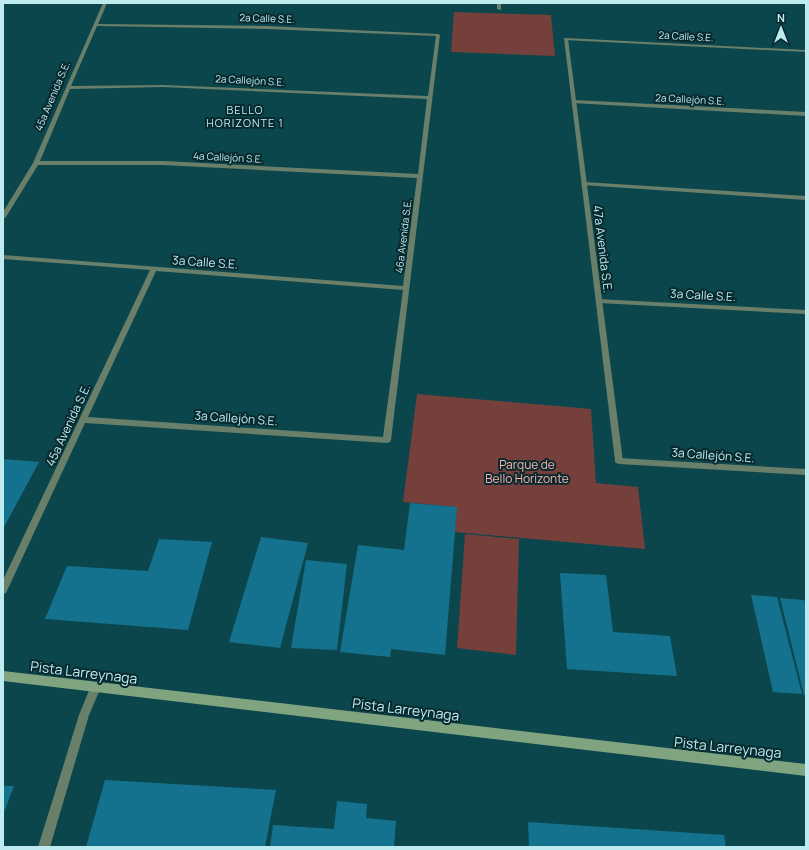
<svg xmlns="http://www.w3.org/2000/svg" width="809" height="850" viewBox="0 0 809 850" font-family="Manrope,sans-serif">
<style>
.green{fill:#753f3b}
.building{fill:#14728f}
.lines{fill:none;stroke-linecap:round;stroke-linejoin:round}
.pedestrian{fill:#697f69;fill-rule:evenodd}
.minor{fill:#697f69;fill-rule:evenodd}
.secondary{fill:#80a480;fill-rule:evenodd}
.labels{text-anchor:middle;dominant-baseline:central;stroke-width:4;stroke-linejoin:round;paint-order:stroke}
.far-street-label{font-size:10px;fill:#bdebf0;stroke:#082a2e}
.far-neighbourhood-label{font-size:11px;letter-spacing:1px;fill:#bdebf0;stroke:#082a2e}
.street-label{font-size:12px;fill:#bdebf0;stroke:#082a2e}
.park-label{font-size:12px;fill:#fdb3ac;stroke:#082a2e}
.near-street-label{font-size:14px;fill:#bdebf0;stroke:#082a2e}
</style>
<rect width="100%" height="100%" fill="#0b464c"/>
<g class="green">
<polygon points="454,12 551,15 555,56 451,52"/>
<polygon points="417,394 591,409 596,483 638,487 645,549 455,532 456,507 403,502"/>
<polygon points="465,534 519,539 516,655 457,648"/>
</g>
<g class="building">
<polygon points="3,459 39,462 3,529"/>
<polygon points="410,503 457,507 445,655 391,649 390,657 340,652 358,545 404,550"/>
<polygon points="261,537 308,543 280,648 229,642"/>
<polygon points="159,539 212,542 188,630 45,619 67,566 148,571"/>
<polygon points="306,560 347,564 337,650 291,648"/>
<polygon points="560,573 606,575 613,632 670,636 677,676 567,669"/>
<polygon points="751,595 777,597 802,694 773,692"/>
<polygon points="780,598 804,600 806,607 806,695 804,695"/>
<polygon points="105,780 276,790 265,847 86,847"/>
<polygon points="3,786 14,786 3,815"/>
<polygon points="337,801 367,804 366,818 396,821 394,847 270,847 273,825 334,829"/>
<polygon points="528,822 724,835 726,847 529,847"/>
</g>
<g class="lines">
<polygon class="pedestrian" points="564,38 568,39 623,461 622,463 616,463 615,461"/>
<g class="minor">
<path d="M103 3H107L98 24 267 26 438 34 440 35 391 440 390 442 387 443 85 423 6 593 3 594V580L150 270 3 259V255L403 286 417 178 163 165H38L6 217 3 219V212L33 163ZM97 26 267 29 436 36 428 96 163 85 71 86ZM163 87 427 99 418 174 163 161H40L70 89ZM156 271 403 290 383 437 88 417Z"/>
<polygon points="497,3 501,3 501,10 497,9"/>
<polygon points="566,38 806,50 806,52 564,40 564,39"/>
<polygon points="574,100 806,112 806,116 572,103 572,101"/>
<polygon points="584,182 806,196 806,200 582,185 581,184"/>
<polygon points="597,299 806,310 806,314 599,303 596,301"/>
<polygon points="619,458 806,469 806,475 619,464 616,463 615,461 616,459"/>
<polygon points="96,682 100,683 101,687 89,715 50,847 38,847 79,715 92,683"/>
</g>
<polygon class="secondary" points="3,671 806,764 806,776 3,681"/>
</g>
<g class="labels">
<g class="far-street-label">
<text transform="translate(267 18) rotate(2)">2a Calle S.E.</text>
<text transform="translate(686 36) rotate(3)">2a Calle S.E.</text>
<text transform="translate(250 80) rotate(3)">2a Callejón S.E.</text>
<text transform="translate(52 96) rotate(-67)">45a Avenida S.E.</text>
<text transform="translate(690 99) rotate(3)">2a Callejón S.E.</text>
<text transform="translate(228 157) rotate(3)">4a Callejón S.E.</text>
<text transform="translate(403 236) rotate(-83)">46a Avenida S.E.</text>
</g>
<g class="far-neighbourhood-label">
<text x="245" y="109">BELLO<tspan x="245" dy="13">HORIZONTE 1</tspan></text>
</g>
<g class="street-label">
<text transform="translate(603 249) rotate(83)">47a Avenida S.E.</text>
<text transform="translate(205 262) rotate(4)">3a Calle S.E.</text>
<text transform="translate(703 295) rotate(3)">3a Calle S.E.</text>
<text transform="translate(236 418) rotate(4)">3a Callejón S.E.</text>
<text transform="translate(68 425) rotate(-65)">45a Avenida S.E.</text>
<text transform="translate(713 455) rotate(4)">3a Callejón S.E.</text>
</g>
<g class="park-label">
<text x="527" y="464">Parque de<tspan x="527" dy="14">Bello Horizonte</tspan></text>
</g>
<g class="near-street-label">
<text transform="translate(84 672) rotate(7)">Pista Larreynaga</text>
<text transform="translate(406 709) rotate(7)">Pista Larreynaga</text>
<text transform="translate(728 747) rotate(6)">Pista Larreynaga</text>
</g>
</g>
<rect width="809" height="850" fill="none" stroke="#bdebf0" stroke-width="8"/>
<g transform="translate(781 28)" stroke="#082a2e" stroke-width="3" paint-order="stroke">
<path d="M0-3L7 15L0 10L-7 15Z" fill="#bdebf0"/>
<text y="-6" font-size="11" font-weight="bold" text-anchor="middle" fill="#bdebf0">N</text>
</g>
</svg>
